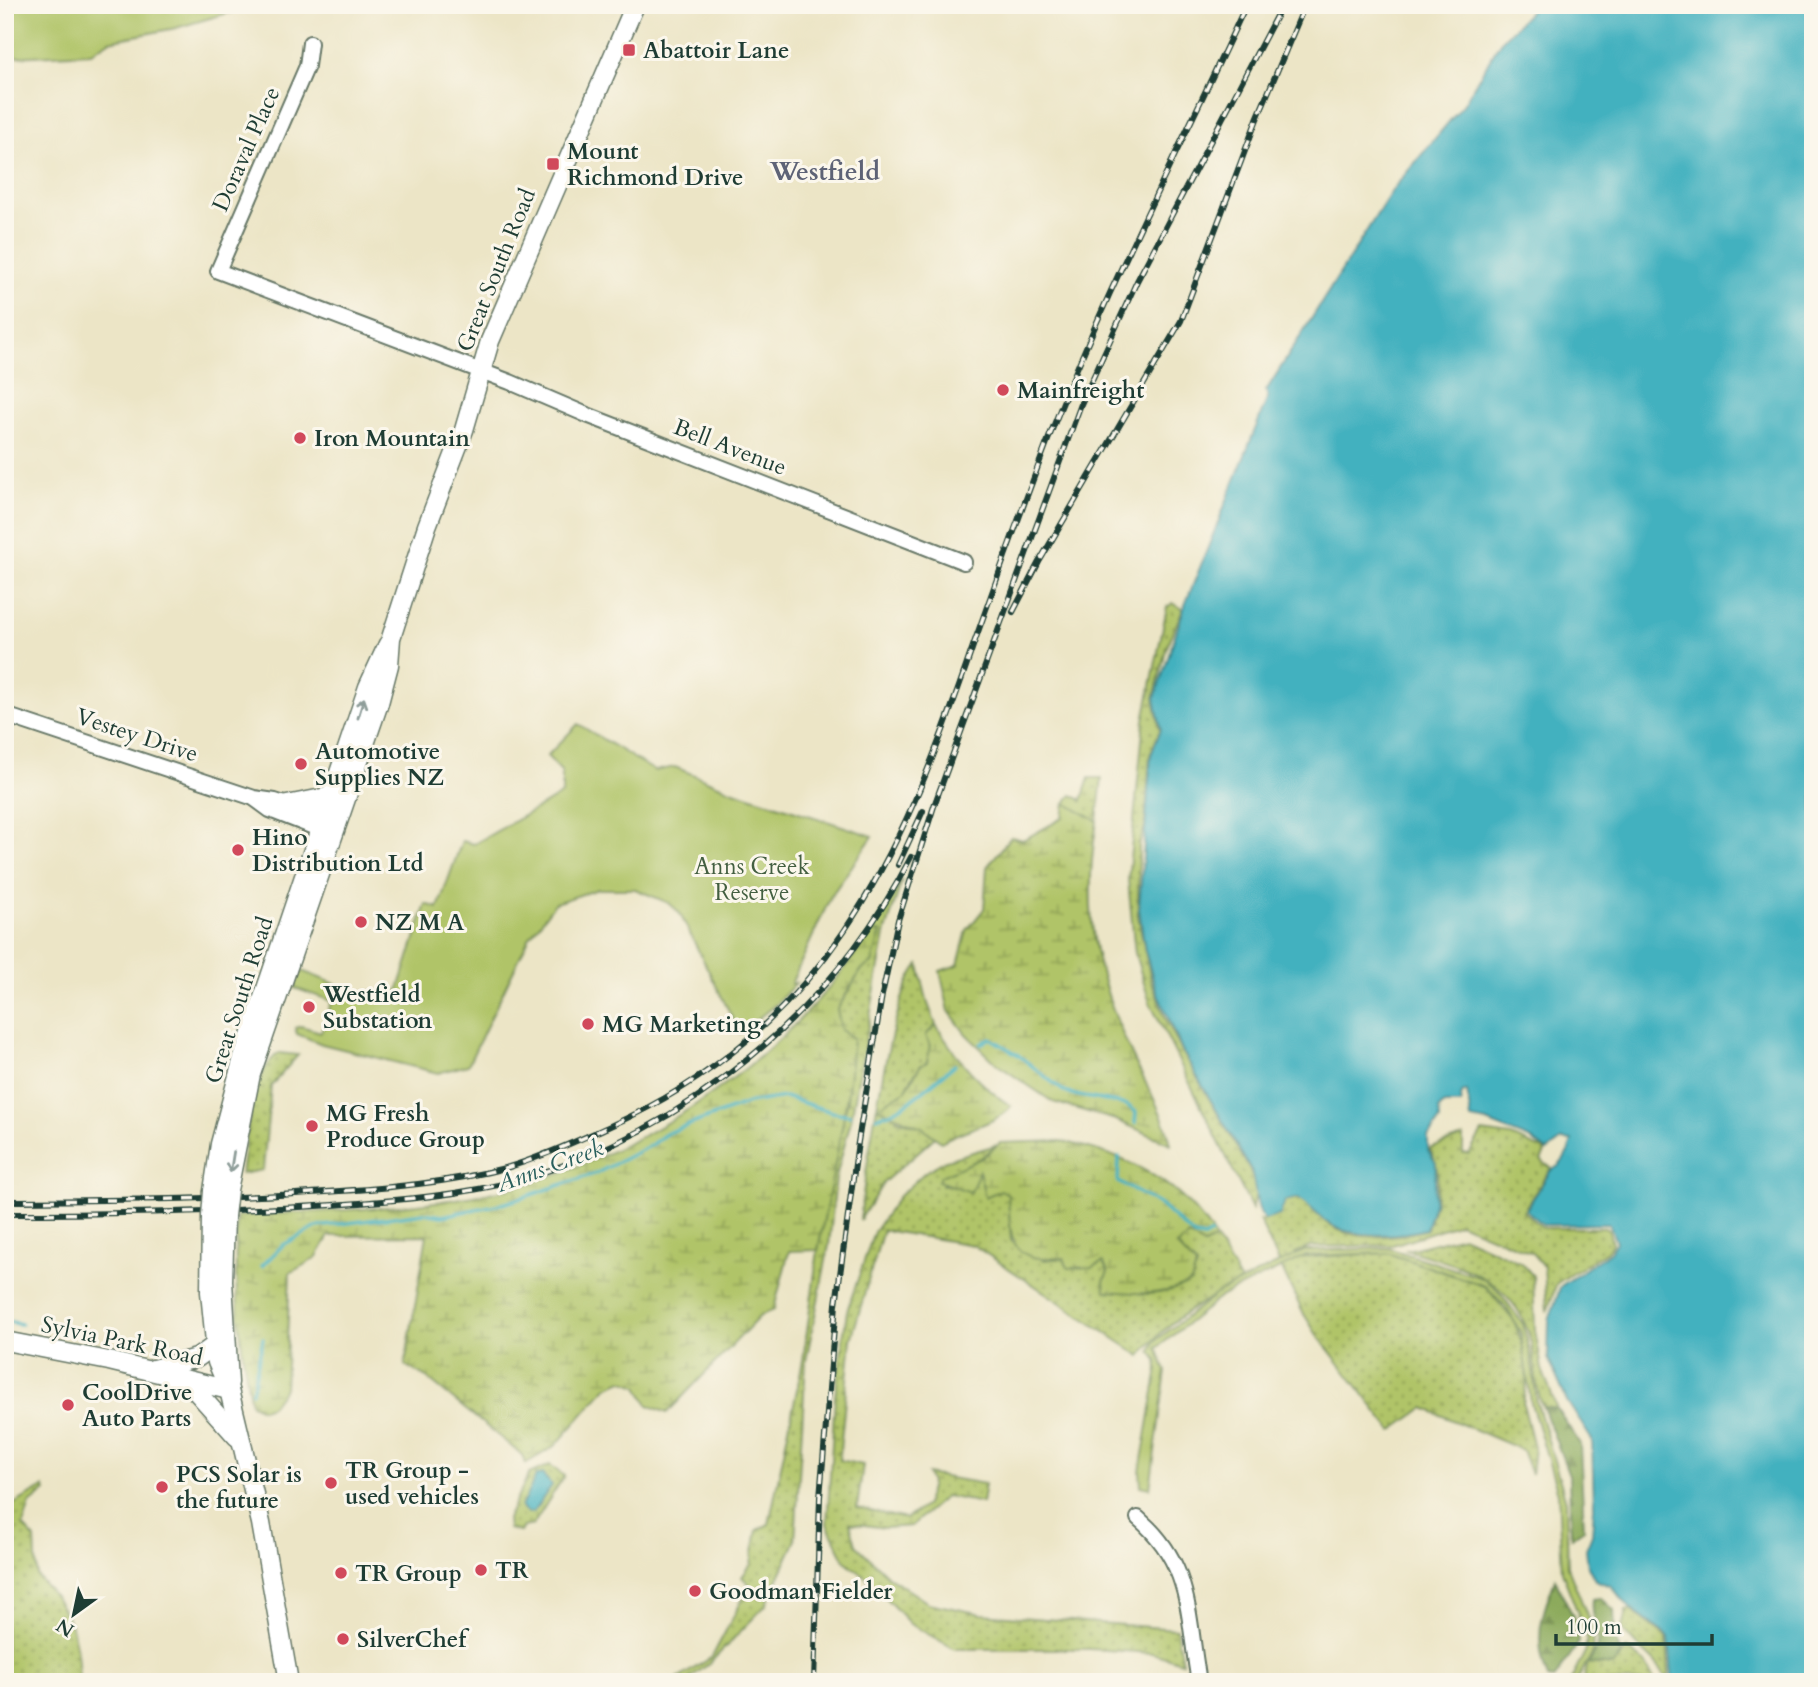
<svg xmlns="http://www.w3.org/2000/svg" width="1818" height="1687" viewBox="0 0 1818 1687" font-family="Cardo,serif">
<style>
.grass{fill:url(#grass-dots);stroke:#68804e;stroke-width:2}
.forest{fill:url(#forest-firs);stroke:#567448;stroke-width:2}
.wetland{fill:url(#wetland-marsh);stroke:#68804e;stroke-width:2}
.green{fill:#b0c468;stroke:#68804e;stroke-width:2}
.water{fill:#43b1bf;stroke:#31777a;stroke-width:2}
.lines{fill:none;stroke-linecap:round;stroke-linejoin:round}
.stream{stroke:#43b1bf;stroke-width:3.5}
.minor-casing{stroke:#677867;stroke-width:18}
.major-casing{stroke:#677867;stroke-width:21}
.minor{stroke:#fff;stroke-width:14}
.major{stroke:#fff;stroke-width:18}
.rail-casing{stroke:#1f3d34;stroke-width:6}
.rail{stroke:#fbf7ec;stroke-width:3.5;stroke-dasharray:10;stroke-linecap:butt}
.major-bridge-casing{stroke:#677867;stroke-width:21;stroke-linecap:butt}
.major-bridge{stroke:#fff;stroke-width:18}
.oneway{stroke:#8f9e9a}
.poi-dot{fill:#d1495b;stroke:#fbf7ec;stroke-width:2.5}
.labels{text-anchor:middle;dominant-baseline:central;stroke-width:6;stroke-linejoin:round;paint-order:stroke}
.poi-label{font-size:23px;font-weight:bold;fill:#1f3d34;stroke:#fbf7ec;text-anchor:start}
.street-label{font-size:23px;fill:#1f3d34;stroke:#fbf7ec}
.park-label{font-size:23px;fill:#435f41;stroke:#fbf7ec}
.water-label{font-size:24px;font-style:italic;fill:#2a605e;stroke:#fbf7ec}
.quarter-label{font-size:26px;font-weight:bold;fill:#5e6376;stroke:#fbf7ec}
</style>
<defs>
<pattern id="grass-dots" width="8" height="8" patternUnits="userSpaceOnUse" patternTransform="scale(1.75)"><rect width="8" height="8" fill="#b0c468"/><path d="M2 2h.1M6 6h.1" fill="none" stroke="#8fa056" stroke-width="1.8" stroke-linecap="round"/></pattern>
<pattern id="forest-firs" width="22" height="20" patternUnits="userSpaceOnUse" patternTransform="scale(1.75)"><rect width="22" height="20" fill="#8caa5c"/><path d="M5 1l3.5 6h-7zM16 11l3.5 6h-7z" fill="#728c4d"/></pattern>
<pattern id="wetland-marsh" width="20" height="14" patternUnits="userSpaceOnUse" patternTransform="scale(1.75)"><rect width="20" height="14" fill="#b0c468"/><path d="M1 5h8M5 5V1M11 12h8M15 12V8" fill="none" stroke="#8fa056"/></pattern>
</defs>
<rect width="100%" height="100%" fill="#fbf7ec"/>
<filter id="ink" filterUnits="userSpaceOnUse"><feTurbulence type="fractalNoise" baseFrequency=".0143" numOctaves="2"/><feDisplacementMap in="SourceGraphic" scale="14" xChannelSelector="R" yChannelSelector="G"/><feConvolveMatrix kernelMatrix="1 2 1 2 8 2 1 2 1" color-interpolation-filters="sRGB"/></filter>
<filter id="wash" filterUnits="userSpaceOnUse"><feTurbulence type="fractalNoise" baseFrequency=".00686" numOctaves="4" result="noise"/><feDisplacementMap in="SourceGraphic" scale="28" xChannelSelector="R" yChannelSelector="G"/><feGaussianBlur stdDeviation="1.57" result="paint"/><feColorMatrix in="noise" values="0 0 0 0 0 0 0 0 0 0 0 0 0 0 0 0 0 1.4 0 .05"/><feComposite in="paint" operator="in"/></filter>
<g filter="url(#wash)">
<rect width="100%" height="100%" fill="#ece5c6"/>
<g class="grass">
<polygon points="1173,603 1183,609 1166,649 1154,698 1160,730 1150,755 1145,826 1139,846 1138,916 1151,980 1165,1017 1182,1051 1250,1170 1257,1191 1252,1209 1150,1003 1135,954 1128,880 1144,720 1167,607"/>
<polygon points="1089,778 1102,778 1097,821 1065,803 1072,795 1082,800"/>
<polygon points="902,880 885,934 851,1120 836,1177 829,1245 806,1361 795,1542 766,1605 710,1663 685,1682 673,1682 712,1657 750,1585 742,1577 751,1564 757,1530 769,1524 803,1360 818,1250 839,1130 848,1101 837,1010 862,969 872,963 880,932 871,933"/>
<path d="M919 965 927 1001 936 1025 926 1035 930 1045 927 1062C909 1072 902 1100 896 1119L922 1127 935 1137 884 1182 860 1220C865 1174 891 992 919 965Z"/>
<path d="M279 1053 298 1055 271 1086 263 1170 241 1174C246 1142 251 1071 279 1053Z"/>
<path d="M1482 1132 1511 1136 1546 1151 1541 1160 1551 1168 1523 1211 1543 1228H1605L1609 1231 1612 1244 1607 1251 1557 1283 1547 1312 1544 1267 1532 1253 1460 1223 1393 1245 1310 1247 1295 1253 1298 1258 1388 1253 1486 1287 1514 1321 1523 1347 1527 1379 1523 1404 1534 1447 1531 1474 1522 1450 1424 1408 1392 1431 1317 1335 1302 1311 1259 1220H1265L1284 1200 1298 1198C1310 1205 1316 1215 1327 1223 1351 1243 1399 1237 1427 1229 1435 1205 1445 1172 1429 1149L1463 1137V1153L1469 1154Z"/>
<path d="M996 1145C980 1161 960 1171 942 1185H954L979 1171 1008 1194 1011 1242 1044 1260 1064 1258 1103 1262 1108 1272 1104 1282C1135 1297 1160 1299 1191 1281L1196 1266 1177 1246 1189 1236 1204 1245 1216 1239 1241 1282C1202 1301 1167 1320 1141 1356L973 1245 883 1230 851 1340 839 1460 863 1465 857 1508 906 1519 926 1505 931 1483 927 1474 985 1484 982 1503 946 1496 911 1526 885 1528 850 1523 856 1545 888 1576 928 1603 982 1614 1176 1629 1182 1662 1152 1653 1090 1649H955L910 1624 866 1577 845 1561 827 1524 835 1396 847 1311 874 1232 899 1196 925 1172 946 1160Z"/>
<path d="M1462 1236 1522 1263 1533 1276 1535 1330 1542 1369 1557 1409 1543 1407C1534 1387 1536 1363 1531 1342 1515 1277 1462 1267 1407 1250Z"/>
<polygon points="550,1465 564,1476 533,1525 523,1527 520,1532 508,1529 507,1519 529,1474"/>
<path d="M44 1487 46 1491 30 1504 23 1526 35 1539 37 1576C70 1612 78 1632 79 1682H5V1509Z"/>
<path d="M1630 1610 1667 1638 1669 1675 1666 1678C1655 1657 1634 1648 1622 1628L1626 1611Z"/>
<polygon points="1627,1649 1645,1663 1655,1682 1583,1682 1588,1663 1613,1666"/>
</g>
<g class="forest">
<polygon points="1543,1407 1557,1409 1580,1444 1584,1529 1571,1538 1569,1475"/>
<path d="M1555 1579 1575 1620 1579 1642 1554 1680 1548 1679C1533 1639 1541 1616 1555 1579Z"/>
<path d="M1601 1598 1614 1610 1615 1639 1621 1654 1613 1666 1588 1663C1609 1636 1588 1626 1592 1599Z"/>
</g>
<g class="wetland">
<path d="M1065 803 1097 821C1082 910 1093 969 1130 1051 1144 1082 1163 1110 1171 1144L1116 1120 1053 1102 998 1065 966 1034 949 1011 940 971 958 965 967 930 984 909 987 867 1011 837 1023 840 1063 818Z"/>
<path d="M881 932 872 963 862 969 837 1009 841 1030 853 1038C849 1109 831 1180 818 1250L789 1251 774 1309 760 1316 667 1413 648 1405 638 1386 622 1380 607 1387 555 1446 525 1464 522 1455 428 1379 405 1365 427 1235 329 1236 316 1258 290 1273 285 1388 271 1406 262 1409 251 1404C239 1341 233 1279 237 1216 318 1211 400 1210 480 1195 611 1169 743 1090 829 987 844 970 857 951 871 933Z"/>
<path d="M936 1025C956 1058 979 1085 1011 1106 998 1124 962 1129 941 1142L922 1127 877 1108 906 1090 920 1066 927 1062 930 1046 926 1035Z"/>
<path d="M1061 1141C1126 1155 1180 1180 1216 1239L1204 1245 1189 1236 1177 1246 1196 1266 1191 1282C1161 1298 1138 1293 1105 1291L1104 1281 1108 1272 1103 1262 1093 1267 1068 1268 1064 1258C1008 1263 1011 1242 1008 1194L1001 1190 985 1197 979 1171 971 1192 938 1181 941 1176 982 1158 1000 1143Z"/>
</g>
<g class="green">
<polygon points="5,5 255,5 176,28 109,41 91,53 14,57 5,57"/>
<polygon points="578,724 655,771 675,767 731,790 873,836 831,896 791,984 796,983 776,1004 740,1033 679,912 669,903 635,889 598,889 555,903 529,938 468,1065 438,1073 322,1044 297,1034 295,1028 301,1026 321,1032 332,1001 294,988 302,971 353,991 398,992 426,904 438,908 462,841 474,844 562,794 562,772 547,756"/>
<polygon points="1388,1248 1485,1279 1501,1294 1523,1324 1531,1357 1537,1403 1566,1501 1568,1567 1593,1630 1592,1654 1576,1682 1570,1682 1585,1652 1587,1637 1562,1572 1558,1493 1531,1403 1521,1333 1506,1307 1486,1286 1388,1253 1305,1256 1222,1296 1157,1348 1166,1371 1150,1488 1141,1486 1140,1471 1158,1369 1157,1360 1151,1352 1155,1341 1219,1292 1304,1251"/>
</g>
<g class="water">
<path d="M1536 5H1813V1682H1667L1672 1676 1669 1637 1631 1609 1611 1586 1595 1580 1588 1566 1586 1549 1592 1534 1594 1507 1592 1440 1567 1401 1548 1358 1549 1320 1561 1286 1610 1252 1616 1242 1609 1224 1544 1225 1526 1210 1551 1170C1562 1167 1569 1152 1572 1141L1562 1140 1547 1151 1532 1140 1487 1122 1471 1119 1467 1091 1462 1093 1460 1104H1444L1439 1109 1440 1120 1428 1137V1150L1436 1163 1434 1203 1426 1229C1400 1236 1351 1239 1328 1223 1317 1216 1310 1205 1298 1198L1285 1201 1280 1215 1265 1220C1256 1213 1255 1183 1251 1170L1183 1052 1156 989 1145 951 1139 908 1151 755 1161 729 1155 698 1185 605 1268 397 1266 391 1393 189 1463 105 1500 42Z"/>
<polygon points="542,1474 552,1485 533,1512 528,1513 521,1507 536,1476"/>
</g>
<g class="lines">
<g class="stream">
<polyline points="981,1044 990,1038 1017,1054 1062,1090 1075,1095 1127,1105 1136,1112 1135,1123"/>
<path d="M877 1117C906 1111 931 1082 955 1065"/>
<polyline points="1119,1157 1118,1182 1159,1204 1194,1236 1204,1238 1211,1234"/>
<polyline points="262,1266 283,1245 317,1227 424,1213 442,1216 506,1203 597,1173 651,1145 667,1133 748,1103 785,1097 832,1112 850,1115"/>
<polyline points="5,1321 21,1324"/>
<polyline points="121,1340 139,1343"/>
<polyline points="252,1392 263,1338"/>
</g>
</g>
</g>
<g filter="url(#ink)">
<g class="lines">
<defs>
<g id="minor">
<polyline points="310,43 307,66 218,271 510,382 587,415 964,562"/>
<polyline points="5,715 254,798 275,801 333,820"/>
<polyline points="255,799 270,810 329,833"/>
<path d="M1138 1518C1193 1565 1187 1616 1199 1682"/>
</g>
<g id="major">
<polyline points="287,805 332,796"/>
<polyline points="228,1190 251,1074 379,703 389,665 391,638 427,526 464,430 490,341 635,5"/>
<polyline points="213,1191 220,1144 243,1057 368,687 388,644"/>
<polyline points="211,1216 210,1292 217,1362 229,1390 261,1523 289,1682"/>
<polyline points="225,1216 223,1281 229,1383"/>
<polyline points="5,1341 109,1361 229,1390"/>
<polyline points="153,1369 197,1358 215,1345"/>
<polyline points="186,1380 237,1437"/>
</g>
</defs>
<use href="#minor" class="minor-casing"/>
<use href="#major" class="major-casing"/>
<use href="#minor" class="minor"/>
<use href="#major" class="major"/>
<defs>
<g id="rail">
<polyline points="1013,612 1039,562 1181,321 1257,119 1305,5"/>
<polyline points="898,865 923,811"/>
<path d="M5 1201C112 1200 219 1200 326 1192 388 1188 449 1183 509 1167 543 1157 576 1141 608 1127 824 1030 900 861 972 649 1000 570 1028 490 1059 412 1114 274 1184 140 1246 5"/>
<path d="M5 1214C115 1214 224 1212 333 1205 397 1200 460 1196 522 1179 689 1130 832 1012 911 857"/>
<polyline points="814,1682 820,1497 836,1304 858,1142 882,995 898,920 935,803 1081,404 1137,281 1282,5"/>
</g>
</defs>
<use href="#rail" class="rail-casing"/>
<use href="#rail" class="rail"/>
<defs>
<g id="major-bridge">
<polyline points="211,1216 213,1191"/>
<polyline points="225,1216 228,1190"/>
</g>
</defs>
<use href="#major-bridge" class="major-bridge-casing"/>
<use href="#major-bridge" class="major-bridge"/>
</g>
<defs><path id="oneway-shaft" d="M-6 0H5M1.5-3L5.5 0L1.5 3" fill="none" stroke-width="1.6" stroke-linecap="round" stroke-linejoin="round" transform="scale(1.75)"/></defs>
<g class="oneway">
<use href="#oneway-shaft" transform="translate(361 708) rotate(-73)"/>
<use href="#oneway-shaft" transform="translate(232 1162) rotate(99)"/>
</g>
</g>
<g class="poi-dot">
<rect x="622" y="43" width="14" height="14" rx="3.5"/>
<rect x="546" y="157" width="14" height="14" rx="3.5"/>
<circle cx="1003" cy="390" r="7"/>
<circle cx="300" cy="438" r="7"/>
<circle cx="301" cy="764" r="7"/>
<circle cx="238" cy="850" r="7"/>
<circle cx="361" cy="922" r="7"/>
<circle cx="309" cy="1007" r="7"/>
<circle cx="588" cy="1024" r="7"/>
<circle cx="312" cy="1126" r="7"/>
<circle cx="68" cy="1405" r="7"/>
<circle cx="331" cy="1483" r="7"/>
<circle cx="162" cy="1487" r="7"/>
<circle cx="481" cy="1570" r="7"/>
<circle cx="341" cy="1573" r="7"/>
<circle cx="695" cy="1591" r="7"/>
<circle cx="343" cy="1639" r="7"/>
</g>
<g class="labels">
<g class="poi-label">
<text x="643" y="50">Abattoir Lane</text>
<text x="567" y="151">Mount<tspan x="567" dy="26">Richmond Drive</tspan></text>
<text x="1017" y="390">Mainfreight</text>
<text x="314" y="438">Iron Mountain</text>
<text x="315" y="751">Automotive<tspan x="315" dy="26">Supplies NZ</tspan></text>
<text x="252" y="837">Hino<tspan x="252" dy="26">Distribution Ltd</tspan></text>
<text x="375" y="922">NZ M A</text>
<text x="323" y="994">Westfield<tspan x="323" dy="26">Substation</tspan></text>
<text x="602" y="1024">MG Marketing</text>
<text x="326" y="1113">MG Fresh<tspan x="326" dy="26">Produce Group</tspan></text>
<text x="82" y="1392">CoolDrive<tspan x="82" dy="26">Auto Parts</tspan></text>
<text x="345" y="1470">TR Group -<tspan x="345" dy="26">used vehicles</tspan></text>
<text x="176" y="1474">PCS Solar is<tspan x="176" dy="26">the future</tspan></text>
<text x="495" y="1570">TR</text>
<text x="355" y="1573">TR Group</text>
<text x="709" y="1591">Goodman Fielder</text>
<text x="357" y="1639">SilverChef</text>
</g>
<g class="street-label">
<text transform="translate(246 149) rotate(-66)">Doraval Place</text>
<text transform="translate(496 270) rotate(-68)">Great South Road</text>
<text transform="translate(730 447) rotate(21)">Bell Avenue</text>
<text transform="translate(137 735) rotate(18)">Vestey Drive</text>
<text transform="translate(239 1000) rotate(-72)">Great South Road</text>
<text transform="translate(122 1341) rotate(12)">Sylvia Park Road</text>
</g>
<g class="park-label">
<text x="752" y="866">Anns Creek<tspan x="752" dy="26">Reserve</tspan></text>
</g>
<g class="water-label">
<text transform="translate(550 1166) rotate(-20)">Anns Creek</text>
</g>
<g class="quarter-label">
<text x="825" y="171">Westfield</text>
</g>
</g>
<rect width="1818" height="1687" fill="none" stroke="#fbf7ec" stroke-width="28"/>
<g transform="translate(74 1614) rotate(213)" stroke="#fbf7ec" stroke-width="5" paint-order="stroke">
<path d="M0-5L12 26L0 18L-12 26Z" fill="#1f3d34"/>
<text y="-10" font-size="19" font-weight="bold" text-anchor="middle" fill="#1f3d34">N</text>
</g>
<path d="M1556 1634v10h156v-10" fill="none" stroke="#1f3d34" stroke-width="3.5"/>
<text x="1566" y="1634" font-size="21" fill="#1f3d34" stroke="#fbf7ec" stroke-width="5" paint-order="stroke">100 m</text>
</svg>
